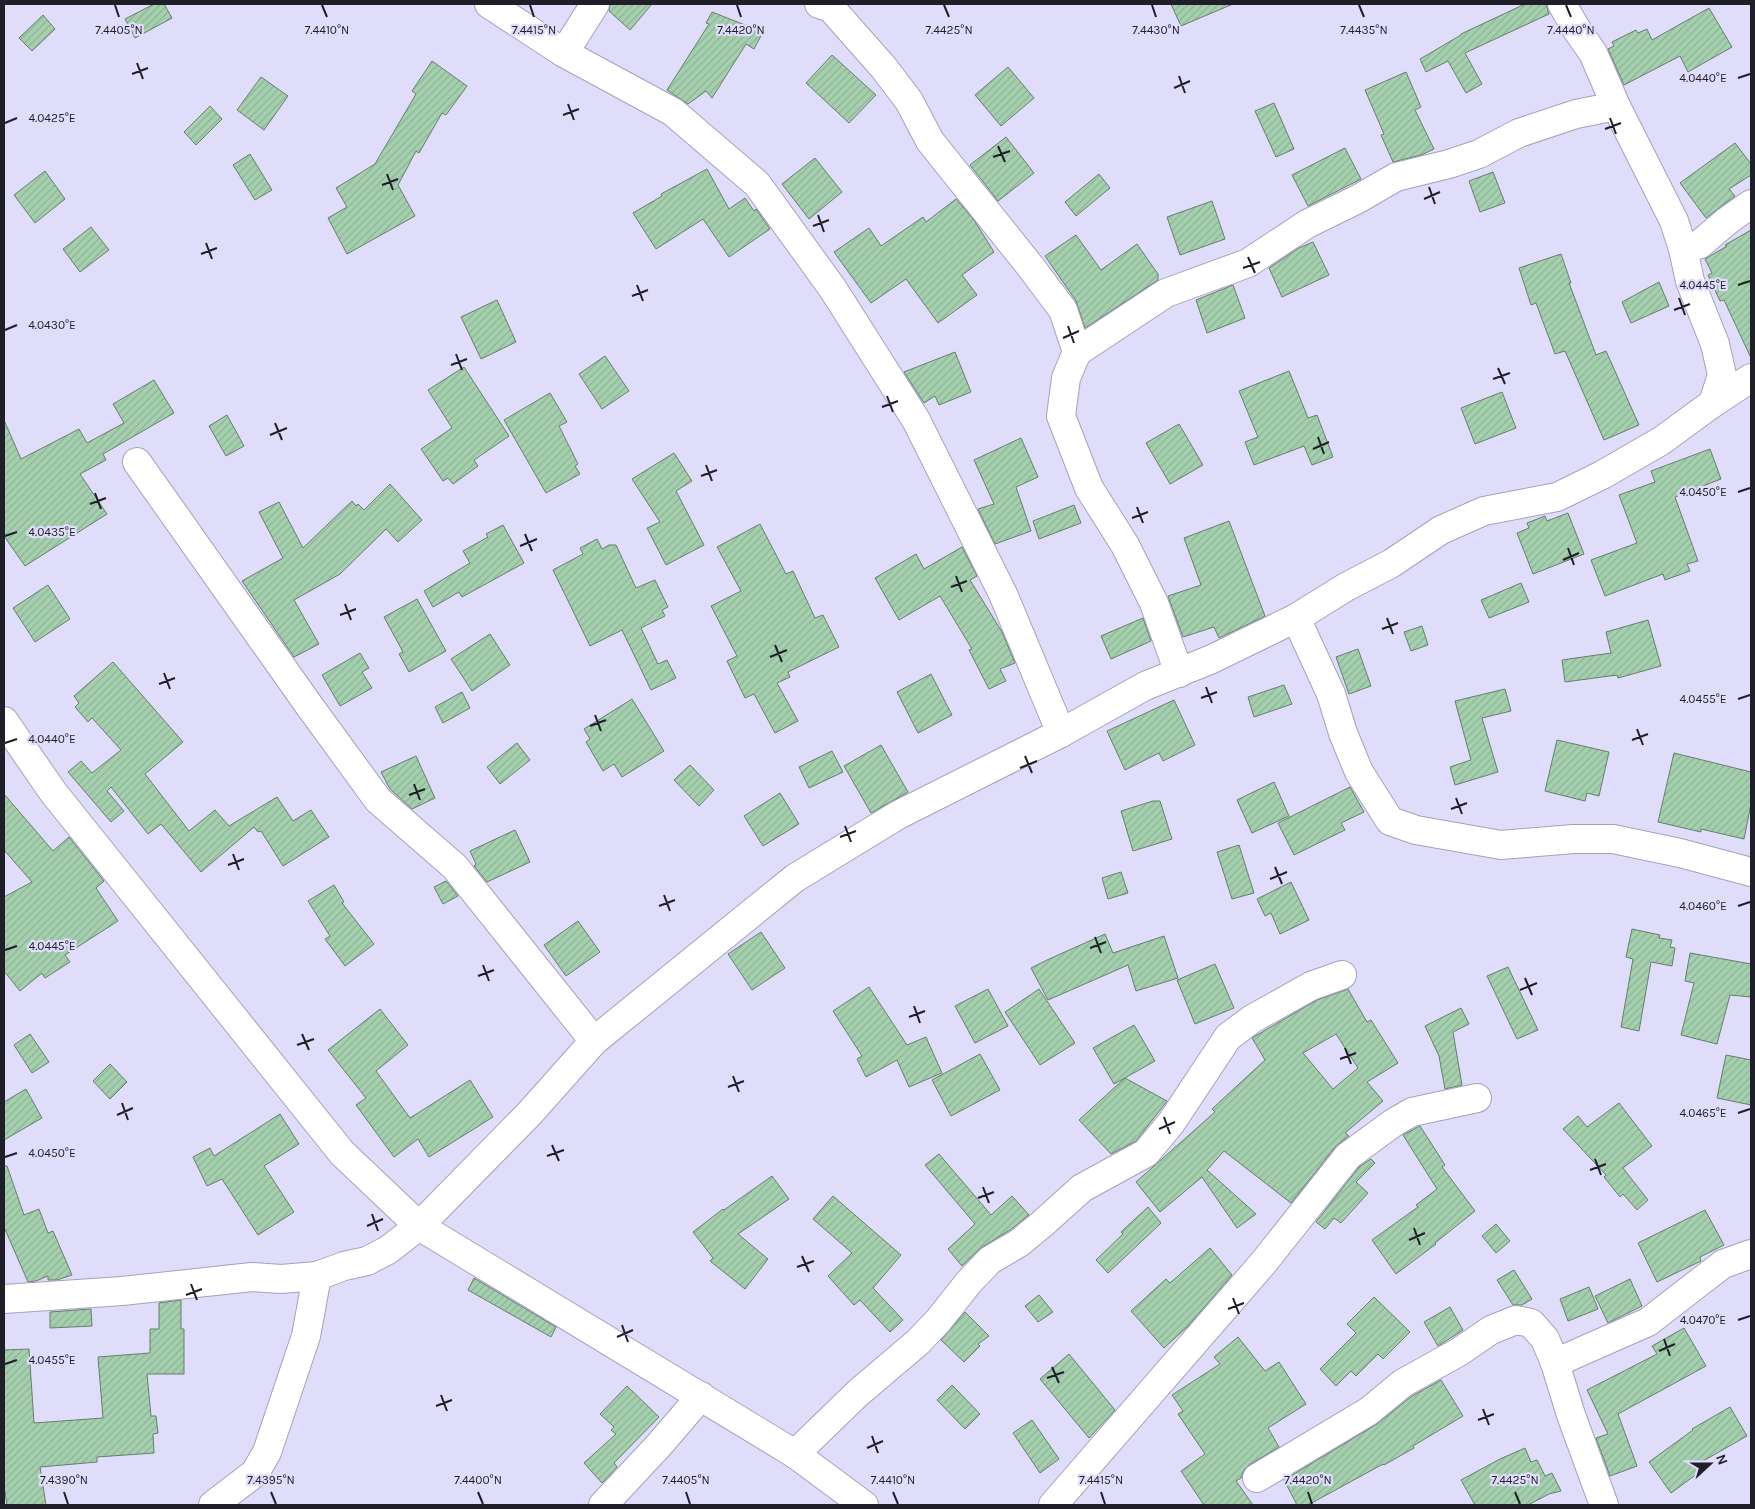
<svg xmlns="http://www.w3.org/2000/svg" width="1755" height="1509" viewBox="0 0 1755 1509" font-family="Karla,sans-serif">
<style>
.building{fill:url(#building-hatch);stroke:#667e6b;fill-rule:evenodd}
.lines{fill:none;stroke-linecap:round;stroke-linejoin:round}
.minor-casing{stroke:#a4a1bd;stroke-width:30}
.minor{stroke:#fff;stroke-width:28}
.ticks{fill:none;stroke:#1f1e29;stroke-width:2}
.ticks-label{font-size:12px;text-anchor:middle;fill:#1f1e29;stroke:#e0ddfb;stroke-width:4.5;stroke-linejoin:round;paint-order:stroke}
</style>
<defs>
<pattern id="building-hatch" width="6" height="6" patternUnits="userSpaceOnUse" patternTransform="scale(1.25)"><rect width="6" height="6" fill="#a4d0ae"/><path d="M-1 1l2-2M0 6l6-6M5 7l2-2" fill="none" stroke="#8db296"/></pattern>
</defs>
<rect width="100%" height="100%" fill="#e0ddfb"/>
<g class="building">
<polygon points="154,4 164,4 172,18 135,38 125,19"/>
<polygon points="610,4 652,4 630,30 609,11"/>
<polygon points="1171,4 1233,4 1181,26"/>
<polygon points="1525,4 1546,4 1549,14 1465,53 1482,84 1466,93 1448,61 1426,72 1420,59 1461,35 1461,34"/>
<polygon points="1709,8 1732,47 1688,72 1680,56 1624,85 1608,49 1614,46 1612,42 1636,30 1638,33 1647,29 1652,40"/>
<polygon points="712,12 763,32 754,49 746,44 712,98 706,91 688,104 667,90 709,24 706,23"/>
<polygon points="43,15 55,29 32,51 19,38"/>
<polygon points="832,55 876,95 849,123 806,83"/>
<polygon points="432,61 467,86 446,115 442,113 419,153 416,151 398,185 415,216 347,254 328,218 347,207 336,188 375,164 416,94 412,91"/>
<polygon points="1008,67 1034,98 1001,126 975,95"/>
<polygon points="1406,72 1421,107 1415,110 1434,149 1421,155 1393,162 1381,135 1384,134 1365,90"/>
<polygon points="261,77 288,96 264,130 237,110"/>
<polygon points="1274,103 1294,149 1276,157 1255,111"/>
<polygon points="210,106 222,119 196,145 184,132"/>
<polygon points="1006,137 1034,173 998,201 970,165"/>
<polygon points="1735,143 1751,164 1751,175 1729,189 1735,196 1706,218 1680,183"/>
<polygon points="1345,148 1361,179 1308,206 1292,175"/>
<polygon points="250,154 272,190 255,200 233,165"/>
<polygon points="815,158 842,192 809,219 782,184"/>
<polygon points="707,169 729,209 745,198 754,211 756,209 770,229 729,257 703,219 656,249 633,213 662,196 661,194"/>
<polygon points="45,171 65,199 35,223 14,195"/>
<polygon points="1493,172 1505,203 1480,212 1469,181"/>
<polygon points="1099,174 1110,188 1076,216 1065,202"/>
<polygon points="956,199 974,220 994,252 962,275 977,295 938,323 906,279 871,303 834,252 869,228 881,246 923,217 926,222"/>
<polygon points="1212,201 1225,239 1180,255 1167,217"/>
<polygon points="91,227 109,250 80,272 63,249"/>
<polygon points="1751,230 1751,358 1724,300 1720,301 1708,275 1712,273 1705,259 1727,246 1725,245"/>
<polygon points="1076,235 1101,270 1137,244 1158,274 1158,280 1085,328 1076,301 1045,256"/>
<polygon points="1313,242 1329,275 1282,297 1269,268 1299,248"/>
<polygon points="1561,254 1571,283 1569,283 1596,355 1606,351 1639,425 1604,440 1565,351 1555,354 1536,303 1531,305 1519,268"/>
<polygon points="1659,282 1669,306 1631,323 1622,302"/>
<polygon points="1233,285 1245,318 1207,333 1196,300"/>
<polygon points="497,300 516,342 481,359 461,317"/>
<polygon points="955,352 971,392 939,405 935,396 924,403 904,372"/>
<polygon points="605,356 629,391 602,409 579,374"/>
<polygon points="464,367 509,436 474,460 478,466 453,484 448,478 443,481 421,449 452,428 428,390"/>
<polygon points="1289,371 1308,418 1317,415 1333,457 1312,465 1304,446 1254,465 1245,442 1258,437 1239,391"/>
<polygon points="154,380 174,413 103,454 106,460 80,474 107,514 25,566 4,536 4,420 21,459 79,429 87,443 124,423 113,404"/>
<polygon points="1502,392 1516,428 1475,444 1461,408"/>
<polygon points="550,393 567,422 559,426 578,464 575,466 580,474 546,493 504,420"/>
<polygon points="227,415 244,446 226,456 209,426"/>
<polygon points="1179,424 1203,465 1170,484 1146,443"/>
<polygon points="1021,438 1038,477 1016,487 1031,531 995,544 978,509 994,504 974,460"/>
<polygon points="1710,449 1721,479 1675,497 1698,561 1687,564 1690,571 1665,580 1663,574 1605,596 1591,560 1637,543 1619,495 1655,482 1651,471"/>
<polygon points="674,453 692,481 676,491 704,545 666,565 647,528 660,522 632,479"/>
<polygon points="390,484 422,520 398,542 386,529 340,574 294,600 319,644 294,657 242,581 283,558 259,512 279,502 303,548 352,501 356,506 358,504 364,510"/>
<polygon points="1074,505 1081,523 1039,539 1033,521"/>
<polygon points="1568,513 1584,554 1533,574 1517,533 1529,528 1527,523 1545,516 1547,521"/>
<polygon points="1229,521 1265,616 1219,638 1214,627 1183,637 1168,596 1201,585 1184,538"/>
<polygon points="760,524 786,574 793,571 815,618 823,615 839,647 788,672 790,677 777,683 798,721 775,733 754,694 745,698 727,661 737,656 711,606 741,591 717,547"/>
<polygon points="503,525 524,563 462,597 459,592 433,607 424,591 470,563 463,551 488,537 486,534"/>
<polygon points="597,539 602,549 609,545 616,545 636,588 655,580 668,607 662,610 665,616 641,628 658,664 667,660 676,678 651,690 622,630 590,646 553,570 583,554 580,548"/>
<polygon points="962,547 977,576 970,580 1002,632 1015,663 1000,669 1006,681 989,689 969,650 972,649 940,596 899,620 875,578 916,554 924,569"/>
<polygon points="1521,583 1529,602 1489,618 1481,600"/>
<polygon points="48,585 70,619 35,642 13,608"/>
<polygon points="417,599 446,651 409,672 399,654 403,652 384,617"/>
<polygon points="1143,618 1151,641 1111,659 1101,636"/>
<polygon points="1648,620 1661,666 1618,678 1617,675 1565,682 1562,660 1611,653 1606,632"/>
<polygon points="1422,626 1428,645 1411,651 1404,632"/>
<polygon points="490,634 510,665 472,691 451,659"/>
<polygon points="1358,649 1371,686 1349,694 1336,657"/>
<polygon points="360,653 369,668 362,672 372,688 340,706 322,675"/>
<polygon points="113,662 183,742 145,774 189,831 215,810 229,826 277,797 293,821 311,810 329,837 283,866 261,831 258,832 254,827 201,872 161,824 148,834 111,787 107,791 124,811 111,822 68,772 81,761 92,773 121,750 92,718 88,722 75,707 79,703 74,696"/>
<polygon points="931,674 952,715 918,733 897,692"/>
<polygon points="1284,685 1292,704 1254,717 1248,697"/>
<polygon points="1505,689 1511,711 1482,718 1498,772 1455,785 1450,767 1471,760 1455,701"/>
<polygon points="462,692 470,708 443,723 435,707"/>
<polygon points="632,699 664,751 622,777 614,764 603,771 586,742 590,739 584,729"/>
<polygon points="1174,700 1195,745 1163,761 1159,753 1125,770 1107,731"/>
<polygon points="1557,740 1609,752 1599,796 1587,793 1585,801 1545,791"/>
<polygon points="517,743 530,760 500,784 487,767"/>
<polygon points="881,745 908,792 871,813 844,766"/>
<polygon points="832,751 843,772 809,788 799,767"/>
<polygon points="1674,753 1751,772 1751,804 1744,839 1701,829 1701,832 1658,822"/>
<polygon points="416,756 435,798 412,809 390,789 381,772"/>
<polygon points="690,765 714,790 699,806 674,780"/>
<polygon points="1274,782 1289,816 1252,833 1237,800"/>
<polygon points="1350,787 1364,812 1341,823 1345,830 1294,855 1278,823"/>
<polygon points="780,793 799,824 763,846 744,816"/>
<polygon points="4,794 53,851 69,837 104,881 96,888 118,921 65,955 70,962 45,978 42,973 20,991 4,971 4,897 32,882 4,850"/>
<polygon points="1153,801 1160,801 1172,839 1133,851 1121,811"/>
<polygon points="515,830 530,862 487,882 474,866 476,864 470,851"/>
<polygon points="1239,845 1254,893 1232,899 1217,852"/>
<polygon points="1121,872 1128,893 1108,899 1102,878"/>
<polygon points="446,881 458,896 443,904 434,887"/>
<polygon points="1291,882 1309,920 1280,934 1271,913 1265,916 1257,899"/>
<polygon points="334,885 344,902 342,903 374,944 345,966 325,939 330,936 308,901"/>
<polygon points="578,921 600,952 566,976 544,945"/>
<polygon points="1632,929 1660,935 1659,938 1672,940 1670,947 1675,948 1672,966 1651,962 1639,1031 1621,1027 1633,959 1626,957"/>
<polygon points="761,932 785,968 752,990 728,954"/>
<polygon points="1105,934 1113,953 1164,936 1178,978 1136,991 1128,965 1048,1000 1031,968 1047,960"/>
<polygon points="1690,953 1751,964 1751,997 1730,995 1717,1044 1681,1035 1694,983 1685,981"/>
<polygon points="1215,964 1234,1008 1195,1024 1177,980"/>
<polygon points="1508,967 1538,1030 1517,1039 1487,976"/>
<polygon points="869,987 907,1045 926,1037 942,1073 909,1087 897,1060 866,1077 857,1059 862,1056 833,1011"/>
<polygon points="988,989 1008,1026 975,1043 955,1006"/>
<polygon points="1039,989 1075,1043 1040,1065 1005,1012"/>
<path d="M1348 989 1367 1022 1371 1020 1398 1063 1367 1082 1383 1101 1345 1133 1349 1136 1336 1146 1291 1203 1224 1151 1207 1170 1256 1214 1237 1228 1202 1177 1160 1212 1136 1182 1215 1112 1212 1109 1265 1060 1252 1038 1317 1000ZM1336 1034 1358 1068 1333 1089 1303 1053Z"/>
<polygon points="1461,1008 1469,1024 1453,1032 1462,1085 1445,1089 1439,1056 1425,1026"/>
<polygon points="380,1009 408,1045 376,1071 410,1118 470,1080 493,1117 429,1157 418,1139 394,1157 356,1105 366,1098 328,1050"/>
<polygon points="1134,1025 1155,1061 1114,1084 1093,1048"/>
<polygon points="30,1034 49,1062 32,1073 14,1045"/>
<polygon points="980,1054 1000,1090 951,1116 932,1080"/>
<polygon points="1726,1055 1751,1060 1751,1105 1717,1098"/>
<polygon points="110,1064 127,1082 110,1099 93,1081"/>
<polygon points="1125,1078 1167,1101 1136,1141 1111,1154 1079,1120"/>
<polygon points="26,1089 42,1118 4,1140 4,1102"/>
<polygon points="1619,1103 1652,1146 1623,1168 1648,1200 1637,1210 1623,1194 1620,1197 1604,1177 1606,1175 1563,1129 1578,1116 1587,1127"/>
<polygon points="280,1114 299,1144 264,1166 294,1212 258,1235 222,1179 207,1186 193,1157 210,1148 214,1156"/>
<polygon points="1420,1126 1445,1165 1442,1167 1475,1211 1435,1243 1436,1244 1396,1274 1372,1240 1418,1207 1416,1205 1437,1189 1403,1135"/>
<polygon points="939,1154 991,1215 1012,1196 1029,1215 1010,1230 982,1247 962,1266 948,1249 975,1224 925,1165"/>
<polygon points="1371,1159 1375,1163 1356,1182 1368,1193 1341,1223 1334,1218 1325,1229 1316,1222 1359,1167"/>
<polygon points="4,1166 7,1166 24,1215 39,1209 48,1233 53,1231 72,1275 57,1280 48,1280 48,1276 36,1281 28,1282 4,1227"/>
<polygon points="772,1176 789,1199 738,1234 768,1259 745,1289 710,1261 713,1258 693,1232 723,1209 724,1210"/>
<polygon points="833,1196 901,1255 873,1288 903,1320 890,1332 860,1300 854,1305 828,1276 852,1253 813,1219"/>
<polygon points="1148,1207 1161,1223 1108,1273 1096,1260 1123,1234 1121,1232"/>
<polygon points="1705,1210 1724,1245 1700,1257 1701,1261 1657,1282 1638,1243"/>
<polygon points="1496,1224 1510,1241 1496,1253 1482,1236"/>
<polygon points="1210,1248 1232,1275 1187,1327 1164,1348 1131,1311 1166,1279 1170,1283"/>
<polygon points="1514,1270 1532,1299 1522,1305 1513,1305 1497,1280"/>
<polygon points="474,1278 556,1327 551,1337 468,1290"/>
<polygon points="1630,1279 1642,1306 1608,1323 1595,1296"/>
<polygon points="1589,1287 1598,1309 1568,1321 1560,1299"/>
<polygon points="1039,1295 1053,1312 1038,1322 1025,1306"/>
<polygon points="1374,1297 1410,1332 1383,1359 1378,1354 1356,1376 1351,1371 1336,1386 1320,1369 1356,1333 1347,1324"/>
<polygon points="181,1300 181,1329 184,1329 184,1374 147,1374 151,1416 156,1416 158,1433 153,1434 154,1453 97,1457 97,1462 40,1467 46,1505 7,1505 4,1486 4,1350 29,1349 34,1423 103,1418 98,1357 150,1353 150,1329 159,1329 159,1303"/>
<polygon points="1450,1307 1463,1330 1438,1346 1424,1322"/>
<polygon points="91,1309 92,1326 50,1328 50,1312"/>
<polygon points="965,1312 989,1336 978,1344 980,1346 964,1362 941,1340"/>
<polygon points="1684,1328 1706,1366 1618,1414 1637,1466 1610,1476 1596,1438 1608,1434 1587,1390 1657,1354 1652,1346"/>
<polygon points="1238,1337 1265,1371 1279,1362 1306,1404 1268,1428 1279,1447 1249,1465 1244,1470 1241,1478 1236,1481 1253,1505 1204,1505 1181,1471 1205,1454 1178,1414 1183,1411 1172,1395 1220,1364 1214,1357"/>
<polygon points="1069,1354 1115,1410 1089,1438 1040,1379"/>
<polygon points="1441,1380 1463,1416 1413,1446 1414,1448 1384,1465 1383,1464 1308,1505 1297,1505 1284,1480 1377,1424 1412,1396"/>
<polygon points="952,1385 980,1414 965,1429 937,1400"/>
<polygon points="627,1386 659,1417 614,1463 617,1467 602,1483 584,1463 616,1434 611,1430 614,1427 600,1414"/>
<polygon points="1730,1407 1747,1436 1696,1465 1701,1471 1671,1493 1649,1462 1693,1430 1692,1429"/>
<polygon points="1032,1420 1059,1459 1040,1473 1013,1433"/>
<polygon points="1525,1448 1531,1462 1537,1460 1545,1476 1552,1473 1561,1491 1549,1494 1528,1505 1475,1505 1461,1480 1500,1459"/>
</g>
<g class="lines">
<defs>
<g id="minor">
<polyline points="489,4 564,53 673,112 757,184 833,289 916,420 1003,594 1061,733"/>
<polyline points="819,4 831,8 884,68 909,101 930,141 1030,266 1063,310 1077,352 1066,378 1061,416 1089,488 1125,545 1154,603 1179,673"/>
<polyline points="1562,4 1577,30 1593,53 1616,106 1674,221 1683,249"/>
<polyline points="564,53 595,4"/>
<polyline points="1077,352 1166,293 1248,263 1307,224 1358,199 1396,177 1449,164 1479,154 1519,133 1576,114 1616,106"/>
<polyline points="1713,403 1751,378"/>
<polyline points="137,462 308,704 378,800 455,867 594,1041"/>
<polyline points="1296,618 1331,694 1343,733 1359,772 1390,821 1416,830 1501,845 1573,839 1613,839 1680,853 1751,872"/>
<polyline points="4,721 53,792 342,1153 419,1226 795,1454 864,1505"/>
<polyline points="4,1299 122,1291 252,1277 281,1279 317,1276 344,1266 367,1261 388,1250 419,1226 529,1114 594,1041 795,878 898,815 1061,733 1145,686 1212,659 1296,618 1346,587 1392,563 1441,530 1484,511 1557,497 1602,475 1661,441 1713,403 1722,375 1715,344 1690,281 1683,249 1700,244 1727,221 1751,204"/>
<polyline points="1555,1363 1648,1322 1723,1264 1751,1254"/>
<polyline points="795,1454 858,1393 918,1342 938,1321 969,1282 990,1260 1019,1243 1042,1224 1082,1188 1146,1153 1171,1123 1228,1037 1252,1019 1311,986 1342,975"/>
<polyline points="1257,1478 1369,1411 1403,1383 1459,1352 1491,1330 1516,1320 1531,1323 1545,1339 1555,1363 1571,1415 1604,1505"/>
<polyline points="213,1505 255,1473 267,1452 306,1336 317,1276"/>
<polyline points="603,1505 660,1444 701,1396"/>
<polyline points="1053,1505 1264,1262 1348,1156 1393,1123 1412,1112 1477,1098"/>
</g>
</defs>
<use href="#minor" class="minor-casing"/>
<use href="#minor" class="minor"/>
</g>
<path class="ticks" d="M115 5 119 17M322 5 327 17M530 5 534 17M737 5 741 17M944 5 949 17M1152 5 1156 17M1359 5 1364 17M1566 5 1571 17M137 63 143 79M132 74 148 68M1179 76 1185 93M1738 78 1750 74M1174 88 1190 81M568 104 574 120M563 115 579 109M1610 118 1616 134M5 123 17 118M1605 129 1621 123M998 146 1005 162M993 157 1010 151M387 174 393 190M382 185 398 179M1429 187 1435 204M1424 199 1440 192M818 215 824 232M813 226 829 220M206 243 212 259M201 254 217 248M1248 257 1255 273M1243 268 1260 262M637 285 643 301M1738 285 1750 281M632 296 648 290M1679 298 1685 315M1674 310 1690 304M1068 326 1074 343M5 330 17 325M1063 338 1079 331M456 354 462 370M451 365 467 359M1498 368 1505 384M1493 379 1510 373M887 396 893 412M882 407 898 401M275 423 282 440M270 435 287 428M1318 437 1324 454M1313 449 1329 442M706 465 712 481M701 476 717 470M1738 492 1750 488M95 493 101 509M90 504 106 498M1137 507 1143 523M1132 518 1148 512M525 534 532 551M5 536 17 532M520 546 537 539M1568 548 1574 565M1563 560 1579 553M956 576 962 592M951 587 967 581M345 604 351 620M340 615 356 609M1387 618 1393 634M1382 629 1398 623M775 645 782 662M770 657 787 650M164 673 170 689M159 684 175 678M1206 687 1212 703M1201 698 1217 692M1738 699 1750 695M595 715 601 731M590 726 606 720M1637 729 1643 745M1632 740 1648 734M5 743 17 739M1025 756 1032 773M1020 768 1037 761M414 784 420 800M409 795 425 789M1456 798 1462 814M1451 809 1467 803M845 826 851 842M840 837 856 831M233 854 239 870M228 865 244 859M1275 867 1282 884M1270 879 1287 872M664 895 670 911M659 906 675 900M1738 906 1750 902M1095 937 1101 953M1090 948 1106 942M5 950 17 946M483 965 489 981M478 976 494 970M1525 978 1532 995M1520 990 1537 983M914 1006 920 1023M909 1017 925 1011M302 1034 309 1050M297 1045 314 1039M1345 1048 1351 1064M1340 1059 1356 1053M733 1076 739 1092M728 1087 744 1081M122 1103 128 1120M1738 1113 1750 1109M117 1115 133 1108M1164 1117 1170 1134M1159 1129 1175 1122M552 1145 559 1161M547 1156 564 1150M5 1157 17 1153M1595 1159 1601 1175M1590 1170 1606 1164M983 1187 989 1203M978 1198 994 1192M372 1214 378 1231M367 1226 383 1219M1414 1228 1420 1245M1409 1240 1425 1233M802 1256 809 1272M797 1267 814 1261M191 1284 197 1300M186 1295 202 1289M1233 1298 1239 1314M1228 1309 1244 1303M1738 1320 1750 1316M622 1325 628 1342M617 1337 633 1330M1664 1339 1670 1356M1659 1351 1675 1344M5 1364 17 1360M1052 1367 1059 1383M1047 1378 1064 1372M441 1395 447 1411M436 1406 452 1400M1483 1409 1489 1425M1478 1420 1494 1414M872 1436 878 1453M867 1448 883 1441M64 1492 68 1504M271 1492 276 1504M478 1492 483 1504M686 1492 690 1504M893 1492 898 1504M1101 1492 1105 1504M1308 1492 1312 1504M1515 1492 1520 1504"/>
<g class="ticks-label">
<text x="1571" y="34">7.4440°N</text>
<text x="119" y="34">7.4405°N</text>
<text x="327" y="34">7.4410°N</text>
<text x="534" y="34">7.4415°N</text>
<text x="741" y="34">7.4420°N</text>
<text x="949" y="34">7.4425°N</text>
<text x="1156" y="34">7.4430°N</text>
<text x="1364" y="34">7.4435°N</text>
<text x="1703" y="82">4.0440°E</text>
<text x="52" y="122">4.0425°E</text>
<text x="1703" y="289">4.0445°E</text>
<text x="52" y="329">4.0430°E</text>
<text x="1703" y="496">4.0450°E</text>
<text x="52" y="536">4.0435°E</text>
<text x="1703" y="703">4.0455°E</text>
<text x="52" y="743">4.0440°E</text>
<text x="1703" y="910">4.0460°E</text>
<text x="52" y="950">4.0445°E</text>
<text x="1703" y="1117">4.0465°E</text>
<text x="52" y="1157">4.0450°E</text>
<text x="1703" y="1324">4.0470°E</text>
<text x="52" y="1364">4.0455°E</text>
<text x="64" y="1484">7.4390°N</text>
<text x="271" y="1484">7.4395°N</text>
<text x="478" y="1484">7.4400°N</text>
<text x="686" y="1484">7.4405°N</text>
<text x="893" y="1484">7.4410°N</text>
<text x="1101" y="1484">7.4415°N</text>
<text x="1308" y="1484">7.4420°N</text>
<text x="1515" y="1484">7.4425°N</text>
</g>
<rect width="1755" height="1509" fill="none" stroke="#1f1e29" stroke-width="10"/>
<g transform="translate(1710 1464) rotate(69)" stroke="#e0ddfb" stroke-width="4" paint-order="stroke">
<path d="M0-4L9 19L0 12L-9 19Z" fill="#1f1e29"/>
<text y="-8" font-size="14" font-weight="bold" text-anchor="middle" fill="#1f1e29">N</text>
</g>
</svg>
